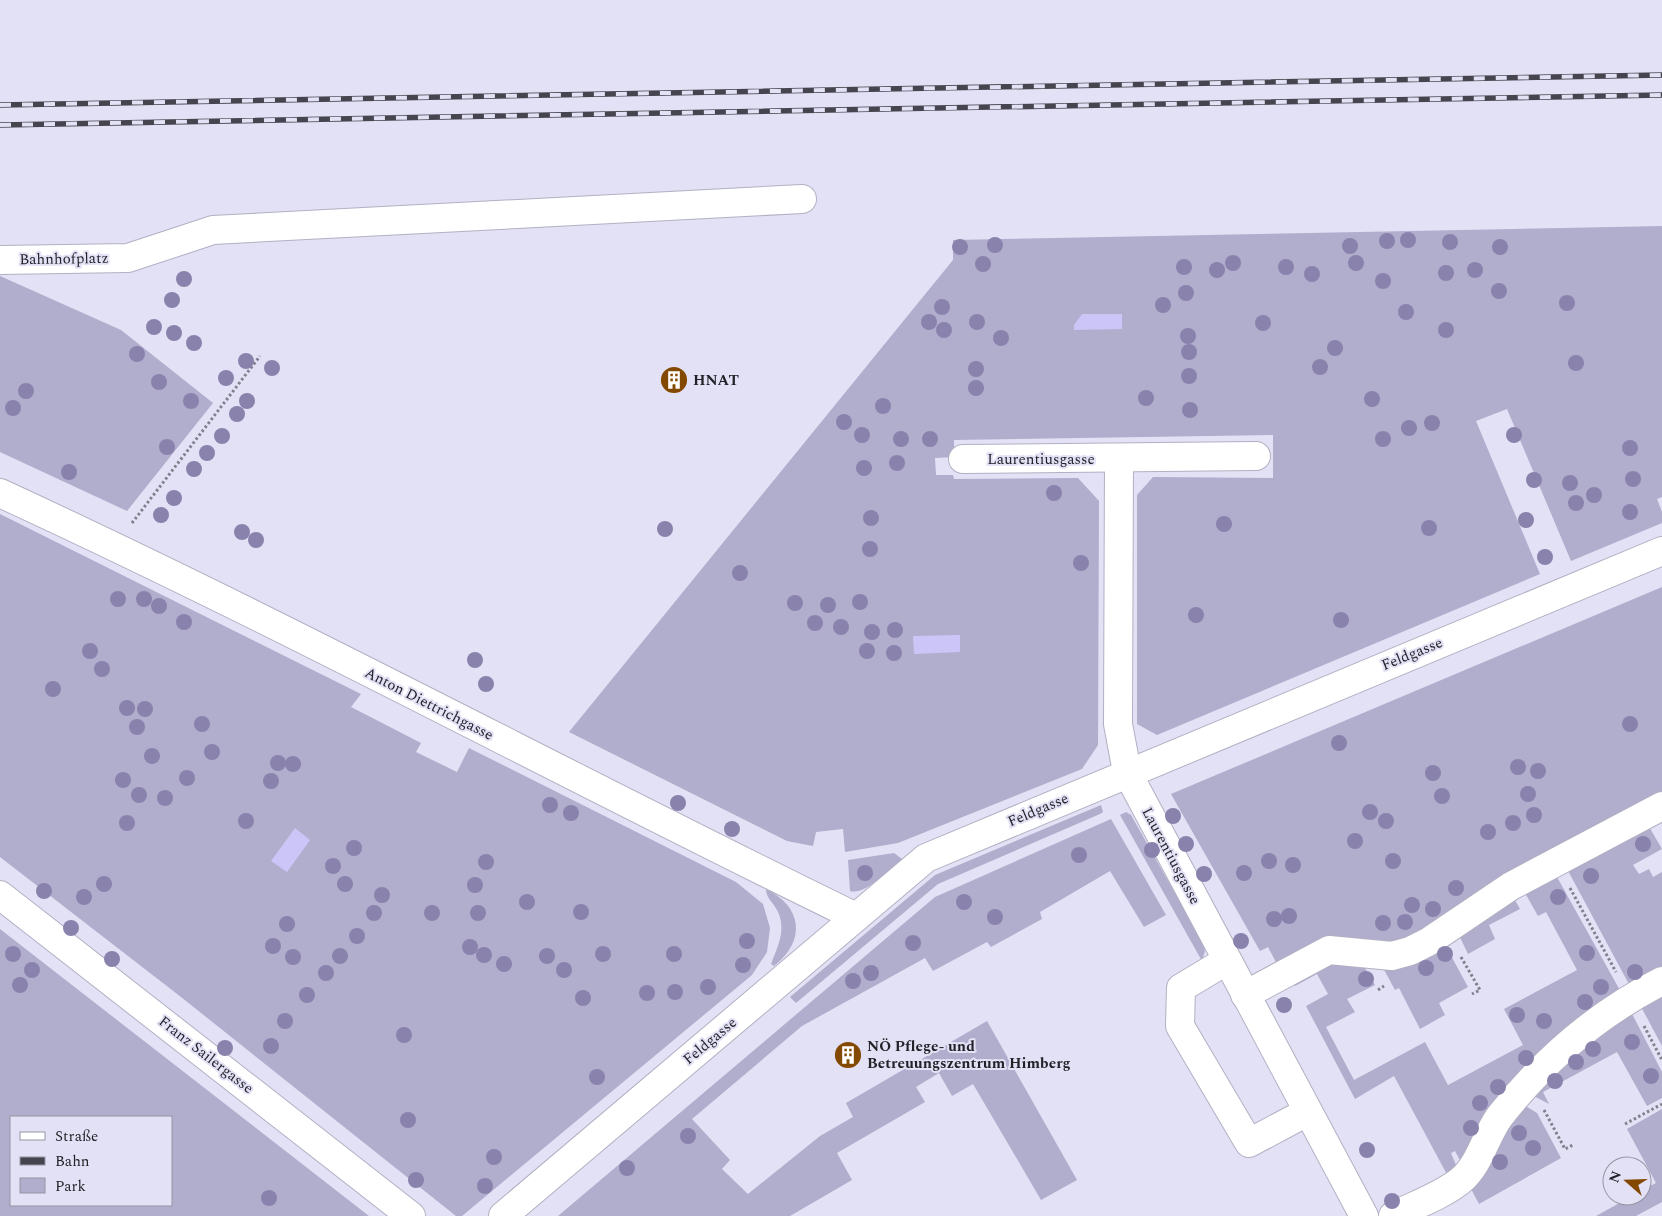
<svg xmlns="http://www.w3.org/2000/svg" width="1662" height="1216" viewBox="0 0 1662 1216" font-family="Spectral,serif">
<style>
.green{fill:#b0adcd;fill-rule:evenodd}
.water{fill:#cbc6f7}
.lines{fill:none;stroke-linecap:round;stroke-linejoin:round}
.minor-casing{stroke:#b2b0c3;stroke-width:30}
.path{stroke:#81808d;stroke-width:3;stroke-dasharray:2.5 2.5;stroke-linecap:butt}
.minor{stroke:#fff;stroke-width:28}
.rail-casing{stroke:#46454f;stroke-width:5.5}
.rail{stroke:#e3e1f5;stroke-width:4;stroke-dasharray:11;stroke-linecap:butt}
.tree{fill:#8982ac}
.labels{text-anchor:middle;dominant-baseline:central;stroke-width:4;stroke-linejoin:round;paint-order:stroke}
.street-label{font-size:15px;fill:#232229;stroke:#e3e1f5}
.poi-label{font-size:15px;font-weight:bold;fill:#232229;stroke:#e3e1f5;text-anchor:start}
</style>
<rect width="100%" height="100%" fill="#e3e1f5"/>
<g class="green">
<polygon points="1662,226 1662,497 1657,499 1662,512 1662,523 1571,561 1507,409 1476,421 1540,574 1157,735 1137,724 1137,495 1153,477 1273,478 1273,435 954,440 954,457 935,458 936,475 953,475 954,479 1078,478 1099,501 1098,745 1082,769 898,843 845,852 843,829 816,832 813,846 787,841 569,732 953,260 953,240"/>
<polygon points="0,276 121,330 213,403 127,511 0,452"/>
<polygon points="0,514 361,694 351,707 421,743 416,752 457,772 469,748 736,882 763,904 770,928 767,952 752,975 462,1216 456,1216 181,997 0,857"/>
<polygon points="1662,587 1662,797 1406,941 1279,968 1268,947 1260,951 1171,794"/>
<polygon points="1101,805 1103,812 1100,814 938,884 796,1003 790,997 935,875"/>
<polygon points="1126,812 1131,815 1203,943 1205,951 1202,961 1120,815"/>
<polygon points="1111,819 1166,915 1144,927 1110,871 1040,912 1042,919 991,947 987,942 933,971 925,958 802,1026 692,1119 730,1160 722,1169 748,1194 820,1136 853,1117 846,1103 987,1021 1077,1180 1041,1200 973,1084 952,1096 939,1073 916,1087 925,1102 837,1153 852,1180 790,1216 558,1216 935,897"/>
<polygon points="1648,825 1662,849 1633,865 1639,874 1649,869 1653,877 1662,872 1662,972 1631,988 1566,867"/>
<path d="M894 853 902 859C891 868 865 896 850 891L848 860Z"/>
<polygon points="1552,868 1622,994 1464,1168 1455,1151 1451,1153 1459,1172 1450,1180 1394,1076 1355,1099 1306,1006 1328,994 1317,974 1295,986 1292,980 1327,960 1361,961 1375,985 1347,999 1355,1012 1326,1027 1354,1080 1425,1042 1448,1085 1523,1045 1504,1009 1577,970 1546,912 1538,916 1521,886"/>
<path d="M766 889C803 907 806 941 774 966L771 964C778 946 787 929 777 910 773 902 766 898 766 889Z"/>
<polygon points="1511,893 1520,909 1489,925 1495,939 1468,954 1457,931"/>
<path d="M0 929 369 1216H0ZM11 1117H171V1205H11Z"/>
<polygon points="1443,941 1468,987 1439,1003 1445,1015 1420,1029 1399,988 1395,990 1380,962"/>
<polygon points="1662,989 1662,1046 1638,1001"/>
<polygon points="1629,1008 1662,1072 1662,1098 1647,1106 1617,1052 1543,1092 1549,1104 1530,1094"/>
<polygon points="1521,1103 1537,1113 1561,1158 1479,1204 1468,1183"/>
<polygon points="1662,1109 1662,1202 1636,1216 1596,1216 1632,1196 1642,1196 1642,1190 1656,1183 1627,1129"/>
</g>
<g class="water">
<polygon points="1082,314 1122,314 1122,329 1074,330 1074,325"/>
<polygon points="960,635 960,652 914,654 913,636"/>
<polygon points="295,828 310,840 287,872 271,861"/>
</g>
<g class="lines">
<defs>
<g id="minor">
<polyline points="0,260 128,258 213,230 802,199"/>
<polyline points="963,459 1256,456"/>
<polyline points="1119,459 1118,724 1127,772 1364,1216"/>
<path d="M0 493C289 626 570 778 856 917"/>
<polyline points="0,895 411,1216"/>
<polyline points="1226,961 1181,988 1180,1026 1249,1143 1307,1112"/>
<polyline points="1245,995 1329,950 1392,956 1410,951 1428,942 1511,886 1662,806"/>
<polyline points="503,1216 926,858 1662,551"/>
<path d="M1393 1216C1415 1205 1441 1196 1460 1181 1480 1165 1485 1136 1500 1116 1544 1060 1599 1013 1662 981"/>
</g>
</defs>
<use href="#minor" class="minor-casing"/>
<g class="path">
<polyline points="132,523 260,356"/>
<polyline points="1570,888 1616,972"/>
<polyline points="1461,957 1480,990 1472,994"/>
<polyline points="1378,990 1384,986"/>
<polyline points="1644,1026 1662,1060"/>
<polyline points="1544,1110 1565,1149 1573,1145"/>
<polyline points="1625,1124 1662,1104"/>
</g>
<use href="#minor" class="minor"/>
<defs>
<g id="rail">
<polyline points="0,105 1662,75"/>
<polyline points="0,125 1662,95"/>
</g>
</defs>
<use href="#rail" class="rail-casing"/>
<use href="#rail" class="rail"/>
</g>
<g class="tree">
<circle cx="1408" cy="240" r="8"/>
<circle cx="1387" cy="241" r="8"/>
<circle cx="1450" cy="242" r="8"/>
<circle cx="995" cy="245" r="8"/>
<circle cx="1350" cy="246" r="8"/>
<circle cx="960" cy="247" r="8"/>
<circle cx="1500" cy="247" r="8"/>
<circle cx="1233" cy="263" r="8"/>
<circle cx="1356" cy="263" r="8"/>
<circle cx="983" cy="264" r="8"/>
<circle cx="1184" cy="267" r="8"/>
<circle cx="1286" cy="267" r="8"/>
<circle cx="1217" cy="270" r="8"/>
<circle cx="1475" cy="270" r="8"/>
<circle cx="1446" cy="273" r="8"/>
<circle cx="1312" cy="274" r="8"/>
<circle cx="184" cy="279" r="8"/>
<circle cx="1383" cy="281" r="8"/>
<circle cx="1499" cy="291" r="8"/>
<circle cx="1186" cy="293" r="8"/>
<circle cx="172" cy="300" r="8"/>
<circle cx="1567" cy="303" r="8"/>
<circle cx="1163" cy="305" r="8"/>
<circle cx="942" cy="307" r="8"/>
<circle cx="1406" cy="312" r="8"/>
<circle cx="929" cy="322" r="8"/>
<circle cx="977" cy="322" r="8"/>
<circle cx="1263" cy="323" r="8"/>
<circle cx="154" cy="327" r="8"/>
<circle cx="944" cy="330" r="8"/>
<circle cx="1446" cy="330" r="8"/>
<circle cx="174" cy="333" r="8"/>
<circle cx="1188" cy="336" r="8"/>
<circle cx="1001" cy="338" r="8"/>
<circle cx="194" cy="343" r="8"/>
<circle cx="1335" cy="348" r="8"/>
<circle cx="1189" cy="352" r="8"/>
<circle cx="137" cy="354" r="8"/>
<circle cx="246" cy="361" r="8"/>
<circle cx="1576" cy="363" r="8"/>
<circle cx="1320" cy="367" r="8"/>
<circle cx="272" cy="368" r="8"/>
<circle cx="976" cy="369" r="8"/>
<circle cx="1189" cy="376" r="8"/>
<circle cx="226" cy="378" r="8"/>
<circle cx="159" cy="382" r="8"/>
<circle cx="976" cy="388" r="8"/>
<circle cx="26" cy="391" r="8"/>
<circle cx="1146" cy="398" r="8"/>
<circle cx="1372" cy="399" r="8"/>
<circle cx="191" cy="401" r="8"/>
<circle cx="247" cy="401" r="8"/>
<circle cx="883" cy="406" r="8"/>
<circle cx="13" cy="408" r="8"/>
<circle cx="1190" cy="410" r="8"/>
<circle cx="237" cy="414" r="8"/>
<circle cx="844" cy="422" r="8"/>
<circle cx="1432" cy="423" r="8"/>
<circle cx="1409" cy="428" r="8"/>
<circle cx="862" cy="435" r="8"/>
<circle cx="1514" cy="435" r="8"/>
<circle cx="222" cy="436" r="8"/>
<circle cx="901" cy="439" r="8"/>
<circle cx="930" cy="439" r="8"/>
<circle cx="1383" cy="439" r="8"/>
<circle cx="167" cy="447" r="8"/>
<circle cx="1630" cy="448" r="8"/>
<circle cx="207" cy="453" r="8"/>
<circle cx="897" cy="463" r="8"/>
<circle cx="864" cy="468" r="8"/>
<circle cx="194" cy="469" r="8"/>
<circle cx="69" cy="472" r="8"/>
<circle cx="1633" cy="479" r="8"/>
<circle cx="1534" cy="480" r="8"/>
<circle cx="1570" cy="483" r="8"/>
<circle cx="1054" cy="493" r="8"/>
<circle cx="1594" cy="495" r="8"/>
<circle cx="174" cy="498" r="8"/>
<circle cx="1576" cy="503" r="8"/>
<circle cx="1630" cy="512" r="8"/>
<circle cx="161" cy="515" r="8"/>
<circle cx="871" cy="518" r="8"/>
<circle cx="1526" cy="520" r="8"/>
<circle cx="1224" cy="524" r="8"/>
<circle cx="1429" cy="528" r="8"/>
<circle cx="665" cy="529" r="8"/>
<circle cx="242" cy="532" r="8"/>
<circle cx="256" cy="540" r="8"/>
<circle cx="870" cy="549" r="8"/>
<circle cx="1545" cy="557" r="8"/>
<circle cx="1081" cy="563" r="8"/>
<circle cx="740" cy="573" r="8"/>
<circle cx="118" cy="599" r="8"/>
<circle cx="144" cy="599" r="8"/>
<circle cx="860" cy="602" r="8"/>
<circle cx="795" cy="603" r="8"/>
<circle cx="828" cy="605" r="8"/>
<circle cx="159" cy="606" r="8"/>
<circle cx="1196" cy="615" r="8"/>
<circle cx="1341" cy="620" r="8"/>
<circle cx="184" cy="622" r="8"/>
<circle cx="815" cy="623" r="8"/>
<circle cx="841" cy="627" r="8"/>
<circle cx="895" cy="630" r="8"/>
<circle cx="872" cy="632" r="8"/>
<circle cx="90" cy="651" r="8"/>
<circle cx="867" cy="651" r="8"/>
<circle cx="894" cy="653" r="8"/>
<circle cx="475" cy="660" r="8"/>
<circle cx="102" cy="669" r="8"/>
<circle cx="486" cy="684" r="8"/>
<circle cx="53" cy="689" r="8"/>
<circle cx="127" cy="708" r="8"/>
<circle cx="145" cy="709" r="8"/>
<circle cx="202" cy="724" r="8"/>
<circle cx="1630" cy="724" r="8"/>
<circle cx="137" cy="727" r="8"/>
<circle cx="1339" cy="743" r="8"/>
<circle cx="212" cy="752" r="8"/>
<circle cx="152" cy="756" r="8"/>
<circle cx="278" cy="763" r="8"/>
<circle cx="293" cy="764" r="8"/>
<circle cx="1518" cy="767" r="8"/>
<circle cx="1538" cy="771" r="8"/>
<circle cx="1433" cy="773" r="8"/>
<circle cx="187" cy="778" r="8"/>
<circle cx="123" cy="780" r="8"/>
<circle cx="271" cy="781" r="8"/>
<circle cx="1528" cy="794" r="8"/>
<circle cx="139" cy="795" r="8"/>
<circle cx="1442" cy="796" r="8"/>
<circle cx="165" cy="798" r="8"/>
<circle cx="678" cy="803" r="8"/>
<circle cx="550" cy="805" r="8"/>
<circle cx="1370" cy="812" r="8"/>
<circle cx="571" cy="813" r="8"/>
<circle cx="1534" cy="815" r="8"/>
<circle cx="1173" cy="816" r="8"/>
<circle cx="246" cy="821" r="8"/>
<circle cx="1386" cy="821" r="8"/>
<circle cx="127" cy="823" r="8"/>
<circle cx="1513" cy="823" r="8"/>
<circle cx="732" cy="829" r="8"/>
<circle cx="1488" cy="832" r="8"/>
<circle cx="1355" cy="841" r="8"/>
<circle cx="1186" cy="844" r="8"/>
<circle cx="1643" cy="844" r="8"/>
<circle cx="354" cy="848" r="8"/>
<circle cx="1152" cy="850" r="8"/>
<circle cx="1079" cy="855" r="8"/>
<circle cx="1269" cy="861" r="8"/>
<circle cx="1393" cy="861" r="8"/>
<circle cx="486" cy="862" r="8"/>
<circle cx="1293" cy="865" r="8"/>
<circle cx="333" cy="866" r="8"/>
<circle cx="865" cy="873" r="8"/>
<circle cx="1244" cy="873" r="8"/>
<circle cx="1204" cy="874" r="8"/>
<circle cx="1591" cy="876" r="8"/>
<circle cx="104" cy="884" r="8"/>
<circle cx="345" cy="884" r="8"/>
<circle cx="475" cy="885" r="8"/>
<circle cx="1456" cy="888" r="8"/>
<circle cx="44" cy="891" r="8"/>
<circle cx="382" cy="895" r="8"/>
<circle cx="84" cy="897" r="8"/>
<circle cx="1558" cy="897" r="8"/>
<circle cx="527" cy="902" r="8"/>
<circle cx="964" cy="902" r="8"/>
<circle cx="1412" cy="905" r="8"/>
<circle cx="1433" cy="909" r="8"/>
<circle cx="581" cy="912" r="8"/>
<circle cx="374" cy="913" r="8"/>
<circle cx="432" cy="913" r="8"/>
<circle cx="478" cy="913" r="8"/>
<circle cx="1289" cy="916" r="8"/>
<circle cx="995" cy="917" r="8"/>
<circle cx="1274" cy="919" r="8"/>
<circle cx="1405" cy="922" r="8"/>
<circle cx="1383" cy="923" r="8"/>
<circle cx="287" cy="924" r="8"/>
<circle cx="71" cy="928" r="8"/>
<circle cx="357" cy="936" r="8"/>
<circle cx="747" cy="941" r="8"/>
<circle cx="1241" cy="941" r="8"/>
<circle cx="913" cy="943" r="8"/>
<circle cx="273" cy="946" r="8"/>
<circle cx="470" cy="947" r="8"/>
<circle cx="1587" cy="953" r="8"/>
<circle cx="13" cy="954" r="8"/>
<circle cx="603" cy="954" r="8"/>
<circle cx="674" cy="954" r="8"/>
<circle cx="1445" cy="954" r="8"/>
<circle cx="484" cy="955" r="8"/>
<circle cx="340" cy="956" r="8"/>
<circle cx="547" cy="956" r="8"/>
<circle cx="293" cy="957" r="8"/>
<circle cx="112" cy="959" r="8"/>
<circle cx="504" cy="964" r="8"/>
<circle cx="743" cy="965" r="8"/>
<circle cx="1426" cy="968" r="8"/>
<circle cx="32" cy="970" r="8"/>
<circle cx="564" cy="970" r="8"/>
<circle cx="1635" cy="972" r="8"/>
<circle cx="326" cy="973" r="8"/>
<circle cx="871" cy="973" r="8"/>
<circle cx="1366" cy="979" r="8"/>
<circle cx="853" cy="981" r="8"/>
<circle cx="20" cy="985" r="8"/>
<circle cx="708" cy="987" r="8"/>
<circle cx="1601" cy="987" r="8"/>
<circle cx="675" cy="992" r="8"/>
<circle cx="647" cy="993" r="8"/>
<circle cx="307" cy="995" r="8"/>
<circle cx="583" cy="998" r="8"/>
<circle cx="1585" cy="1002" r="8"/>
<circle cx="1284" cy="1005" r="8"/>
<circle cx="1517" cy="1015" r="8"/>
<circle cx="285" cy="1021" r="8"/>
<circle cx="1544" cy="1021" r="8"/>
<circle cx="404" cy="1035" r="8"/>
<circle cx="1632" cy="1042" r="8"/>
<circle cx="271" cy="1046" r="8"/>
<circle cx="225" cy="1048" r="8"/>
<circle cx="1593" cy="1049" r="8"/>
<circle cx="1526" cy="1058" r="8"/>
<circle cx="1576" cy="1062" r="8"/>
<circle cx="1651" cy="1076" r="8"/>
<circle cx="597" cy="1077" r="8"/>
<circle cx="1555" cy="1081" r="8"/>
<circle cx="1498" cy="1087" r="8"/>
<circle cx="1480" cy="1103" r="8"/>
<circle cx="408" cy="1120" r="8"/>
<circle cx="1471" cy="1128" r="8"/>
<circle cx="1519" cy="1133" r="8"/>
<circle cx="688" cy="1136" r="8"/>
<circle cx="1533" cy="1148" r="8"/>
<circle cx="1367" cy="1150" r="8"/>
<circle cx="494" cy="1157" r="8"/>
<circle cx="1500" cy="1162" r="8"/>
<circle cx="627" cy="1168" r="8"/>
<circle cx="416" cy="1180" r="8"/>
<circle cx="485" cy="1186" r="8"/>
<circle cx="269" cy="1198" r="8"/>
<circle cx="1392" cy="1201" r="8"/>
</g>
<defs>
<symbol id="building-disc" viewBox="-11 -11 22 22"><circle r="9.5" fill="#844900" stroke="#e3e1f5"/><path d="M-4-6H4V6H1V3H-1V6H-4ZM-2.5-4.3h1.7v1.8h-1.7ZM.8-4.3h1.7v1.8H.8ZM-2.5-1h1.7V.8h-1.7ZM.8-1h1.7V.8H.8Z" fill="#fff"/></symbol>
</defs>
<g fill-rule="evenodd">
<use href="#building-disc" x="658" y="364" width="32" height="32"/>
<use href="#building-disc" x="832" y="1039" width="32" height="32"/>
</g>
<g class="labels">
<g class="street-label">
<text transform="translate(64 259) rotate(-1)">Bahnhofplatz</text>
<text x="1041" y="459">Laurentiusgasse</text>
<text transform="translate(1412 654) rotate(-22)">Feldgasse</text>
<text transform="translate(429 704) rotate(27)">Anton Diettrichgasse</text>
<text transform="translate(1038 810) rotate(-23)">Feldgasse</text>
<text transform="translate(1171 856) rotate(62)">Laurentiusgasse</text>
<text transform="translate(710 1041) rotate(-40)">Feldgasse</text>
<text transform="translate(206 1055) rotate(38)">Franz Sailergasse</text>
</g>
<g class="poi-label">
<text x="693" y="380">HNAT</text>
<text x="867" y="1046">NÖ Pflege- und<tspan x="867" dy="17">Betreuungszentrum Himberg</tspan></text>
</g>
</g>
<rect x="10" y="1116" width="162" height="90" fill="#e3e1f5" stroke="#9695a3"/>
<rect x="20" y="1132" width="25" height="8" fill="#ffffff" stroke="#9695a3"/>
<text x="55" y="1141" font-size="15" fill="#232229">Straße</text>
<rect x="20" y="1157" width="25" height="8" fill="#46454f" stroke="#9695a3"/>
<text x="55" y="1166" font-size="15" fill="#232229">Bahn</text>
<rect x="20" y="1178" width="25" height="15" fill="#b0adcd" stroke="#9695a3"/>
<text x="55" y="1191" font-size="15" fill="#232229">Park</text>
<g transform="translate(1627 1181) rotate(290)"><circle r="24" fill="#e3e1f5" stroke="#9695a3"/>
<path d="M0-4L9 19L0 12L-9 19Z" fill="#844900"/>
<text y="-8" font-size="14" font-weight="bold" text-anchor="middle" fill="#232229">N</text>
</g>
</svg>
